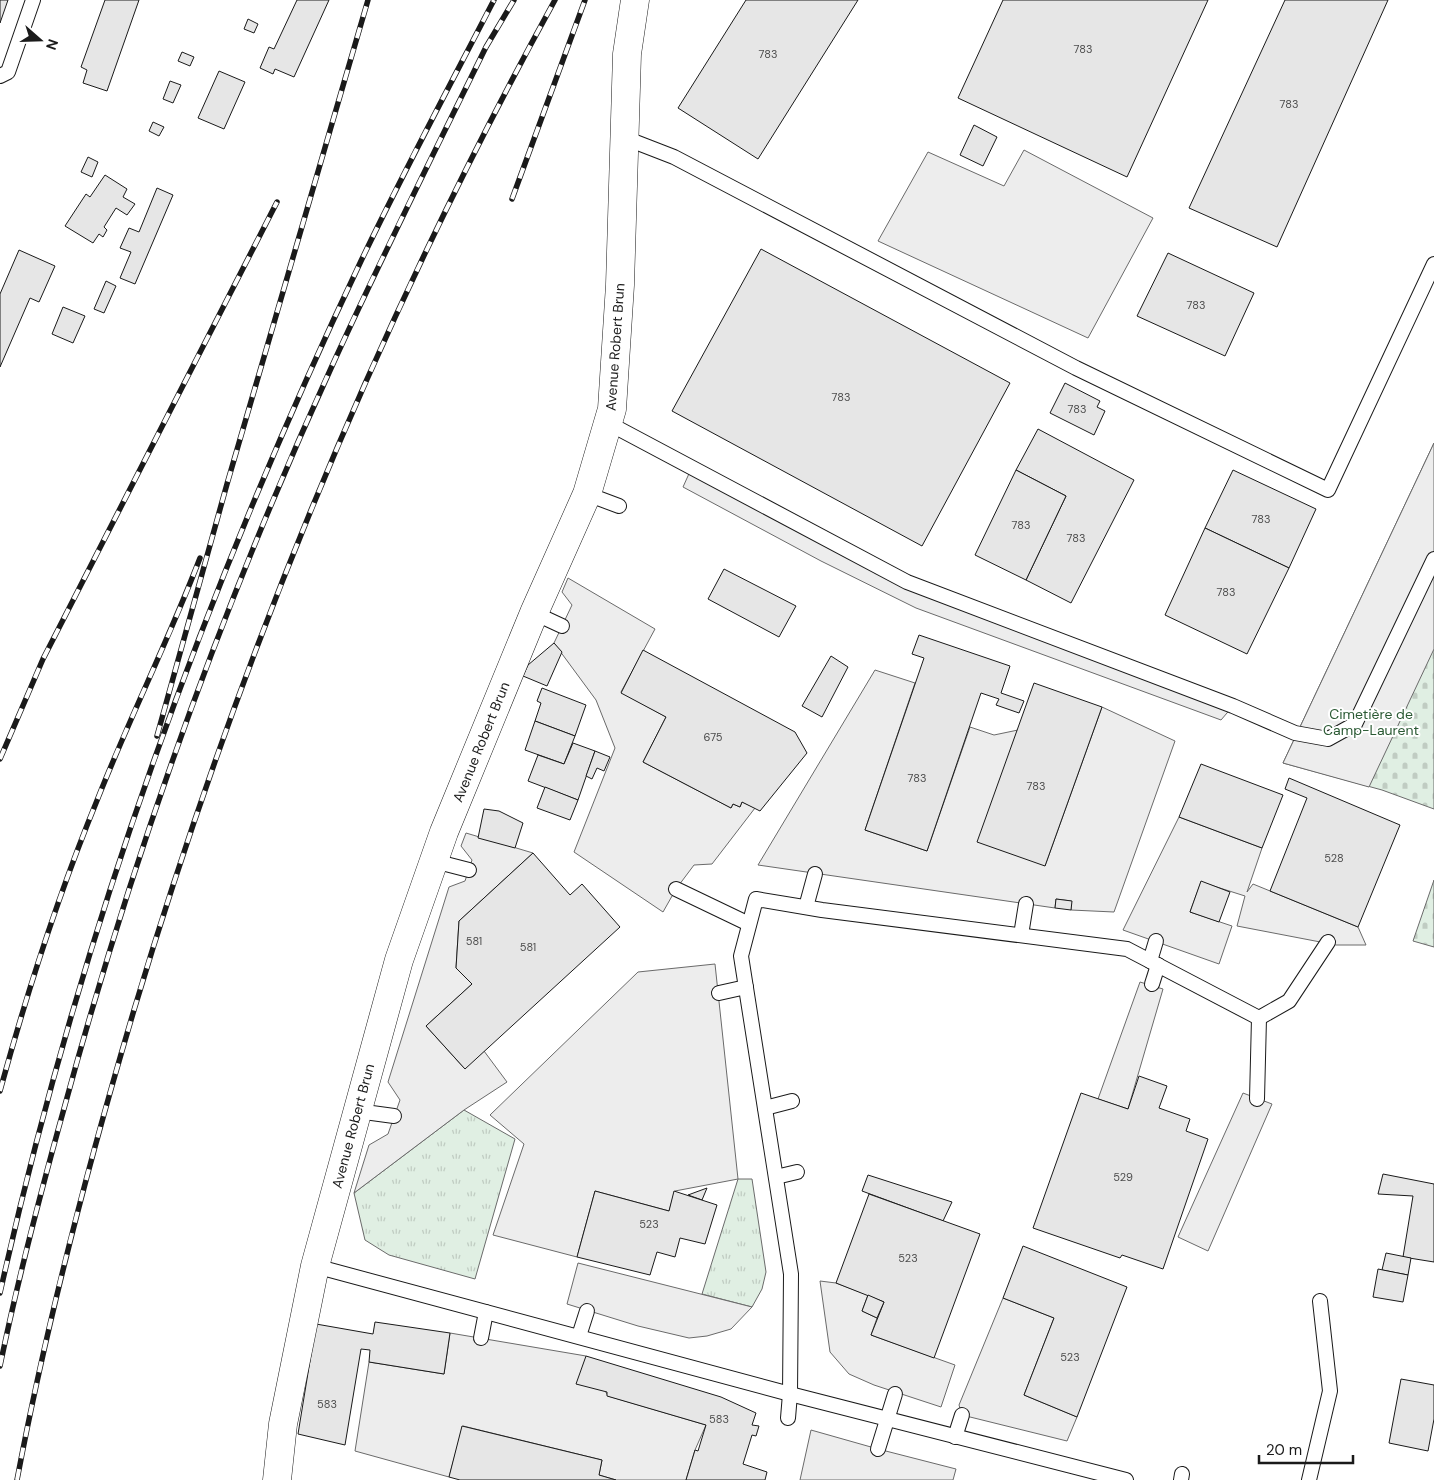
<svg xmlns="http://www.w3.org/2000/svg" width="1434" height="1480" viewBox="0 0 1434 1480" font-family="'DM Sans',sans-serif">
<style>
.grass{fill:url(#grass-tufts);stroke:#6a6a6a}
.cemetery{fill:url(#cemetery-stones);stroke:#6a6a6a}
.parking{fill:#ededed;stroke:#6a6a6a}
.building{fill:#e6e6e6;stroke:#1a1a1a}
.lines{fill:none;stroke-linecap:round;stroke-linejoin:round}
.service-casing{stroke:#1a1a1a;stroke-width:16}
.tertiary-casing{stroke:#1a1a1a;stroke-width:29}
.service{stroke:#fff;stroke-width:14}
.tertiary{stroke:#fff;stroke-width:28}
.rail-casing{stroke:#1a1a1a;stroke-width:5.5}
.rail{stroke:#fff;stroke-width:4;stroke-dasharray:11;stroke-linecap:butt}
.labels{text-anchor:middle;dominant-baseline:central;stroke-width:4;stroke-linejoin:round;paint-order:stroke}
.number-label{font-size:11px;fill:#4d4d4d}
.street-label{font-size:14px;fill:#1a1a1a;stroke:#fff}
.park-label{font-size:14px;fill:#2b5a34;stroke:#fff}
</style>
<defs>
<pattern id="grass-tufts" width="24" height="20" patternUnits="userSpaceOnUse" patternTransform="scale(1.25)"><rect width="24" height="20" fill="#e0efe3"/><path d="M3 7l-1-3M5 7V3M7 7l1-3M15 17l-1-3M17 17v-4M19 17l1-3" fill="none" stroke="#c0ccc2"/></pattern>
<pattern id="cemetery-stones" width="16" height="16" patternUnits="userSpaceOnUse" patternTransform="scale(1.25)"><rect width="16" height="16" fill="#e0efe3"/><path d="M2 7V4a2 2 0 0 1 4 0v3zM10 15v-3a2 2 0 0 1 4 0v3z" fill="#c0ccc2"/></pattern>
</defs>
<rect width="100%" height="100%" fill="#fff"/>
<g class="grass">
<polygon points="464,1110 515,1139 475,1279 389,1255 365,1240 354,1193"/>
<polygon points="738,1179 752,1179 766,1272 762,1289 752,1307 702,1294"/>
</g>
<g class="cemetery">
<polygon points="1434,443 1434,809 1382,790 1283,763"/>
<polygon points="1434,880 1434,947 1413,941"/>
</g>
<g class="parking">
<polygon points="1024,150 1153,218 1088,338 878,241 928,152 1004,186"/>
<polygon points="1434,443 1434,649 1369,787 1283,763"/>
<polygon points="692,467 907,582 1233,706 1221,720 916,608 821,561 683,487"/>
<polygon points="568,578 655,629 621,692 666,717 643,762 731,808 733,804 740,807 742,802 755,808 712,864 694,865 676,889 663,912 574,852 615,748 596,700 554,643 572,605 562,592"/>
<polygon points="875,670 915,683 865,830 927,851 970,727 994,735 1018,730 1045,866 1102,707 1175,741 1114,912 1071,910 1071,901 1056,899 1055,908 758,865"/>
<polygon points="1179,817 1262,848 1247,892 1253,884 1358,927 1366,945 1336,945 1237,926 1245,896 1201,882 1190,912 1232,926 1219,964 1123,930"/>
<polygon points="466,833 533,853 459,921 456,968 472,984 426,1026 464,1068 484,1051 507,1082 464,1110 354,1193 369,1145 388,1134 400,1100 388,1082 449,887 465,881 472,860 461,846"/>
<polygon points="715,964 738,1179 675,1191 669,1211 595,1191 577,1257 493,1235 524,1144 490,1115 638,972"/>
<polygon points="1140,982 1163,989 1128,1109 1098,1099"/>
<polygon points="1243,1093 1272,1104 1208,1251 1178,1237"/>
<polygon points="578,1263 752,1307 731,1329 707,1336 689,1338 638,1326 567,1304"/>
<polygon points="820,1281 836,1283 868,1295 862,1311 877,1318 871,1335 955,1365 941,1407 874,1385 849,1374 830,1352"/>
<polygon points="1003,1298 1054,1318 1024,1395 1077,1417 1067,1441 962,1415 959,1405"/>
<polygon points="450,1333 586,1356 608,1396 706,1425 695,1450 686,1480 616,1480 599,1475 602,1460 463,1426 449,1477 355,1451 369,1362 444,1374"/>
<polygon points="811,1430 878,1449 956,1469 953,1480 800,1480"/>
</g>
<g class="building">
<polygon points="0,0 8,0 0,23"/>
<polygon points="105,0 139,0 107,91 83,83 87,70 81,67"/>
<polygon points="297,0 329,0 294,77 275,69 273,74 260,68 269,47 274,49"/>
<polygon points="746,0 858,0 758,159 678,108"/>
<polygon points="1003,0 1208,0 1127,177 958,98"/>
<polygon points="1285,0 1388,0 1277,247 1189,208"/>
<polygon points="248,19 258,24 254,33 244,29"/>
<polygon points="182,52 194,57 190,66 178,61"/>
<polygon points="219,71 245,82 224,129 198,118"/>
<polygon points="170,81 181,85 173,103 163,99"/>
<polygon points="153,122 164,127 159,136 149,131"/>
<polygon points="974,125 997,137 983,166 960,155"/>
<polygon points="88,157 98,162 92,177 81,172"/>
<polygon points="105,175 127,189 123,197 135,204 127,215 116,208 104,227 107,230 103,237 99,234 93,243 65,226 86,194 90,197"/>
<polygon points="157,188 173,195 135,284 120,278 131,252 120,248 129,228 139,232"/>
<polygon points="761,249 1010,383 922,546 672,411"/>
<polygon points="19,250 55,266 39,302 30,298 0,367 0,294"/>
<polygon points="1168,253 1254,293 1225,356 1137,316"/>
<polygon points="106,281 116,286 104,313 94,309"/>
<polygon points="63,307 85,316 73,343 52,334"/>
<polygon points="1065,383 1100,401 1097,407 1105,411 1094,435 1050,413"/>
<polygon points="1038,429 1134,480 1071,603 1026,580 1066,496 1016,470"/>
<polygon points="1016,470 1066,496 1026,580 975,555"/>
<polygon points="1233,470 1316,509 1289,568 1205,528"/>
<polygon points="1205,528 1289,568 1247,654 1165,615"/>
<polygon points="724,569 796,606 779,637 708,599"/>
<polygon points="919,635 1010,666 1001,693 1024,701 1019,713 996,705 999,699 981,693 927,851 865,830 924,658 912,654"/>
<polygon points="554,643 562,652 547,686 523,676 528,665"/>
<polygon points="643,650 795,732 807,753 760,811 742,802 740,807 733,804 731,808 643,762 666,717 621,693"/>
<polygon points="831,656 848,667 822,717 802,706"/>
<polygon points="1034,683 1102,707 1045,866 977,842"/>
<polygon points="542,688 586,705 575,736 535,721 541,703 537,701"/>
<polygon points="535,721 575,736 564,764 525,750"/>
<polygon points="573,743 595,751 578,800 528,781 538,755 564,764"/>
<polygon points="595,751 610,757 604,771 597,768 592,779 586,776"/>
<polygon points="1201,764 1283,795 1262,848 1179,817"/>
<polygon points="1289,778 1400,825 1358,927 1270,891 1307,798 1285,789"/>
<polygon points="545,787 578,800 570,820 537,808"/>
<polygon points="484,809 499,811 523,823 515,848 478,838"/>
<polygon points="533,853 570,895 582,884 620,927 465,1069 426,1026 472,984 456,968 459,921"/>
<polygon points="1201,881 1230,892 1219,922 1190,912"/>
<polygon points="1056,899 1072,901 1071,910 1055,908"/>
<polygon points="1139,1076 1167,1086 1159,1108 1190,1119 1186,1131 1208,1139 1163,1269 1122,1255 1120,1258 1033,1228 1081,1093 1128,1109"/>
<polygon points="1383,1174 1434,1184 1434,1262 1403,1257 1413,1196 1378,1194"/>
<polygon points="868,1175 952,1202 943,1221 862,1191"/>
<polygon points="707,1188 702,1200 688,1195"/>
<polygon points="595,1191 669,1211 674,1191 717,1205 705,1244 680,1238 675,1257 657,1252 650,1275 577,1257"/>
<polygon points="869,1194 980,1234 934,1358 871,1335 884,1302 836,1283"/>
<polygon points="1023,1246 1127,1287 1077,1417 1024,1395 1054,1318 1003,1298"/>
<polygon points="1386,1253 1411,1258 1408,1275 1382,1270"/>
<polygon points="1378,1269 1408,1275 1403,1302 1373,1297"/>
<polygon points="868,1295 884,1302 877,1318 862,1311"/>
<polygon points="375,1322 450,1333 444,1374 369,1362 370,1350 361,1349 345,1445 298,1434 316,1324 373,1334"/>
<polygon points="586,1356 721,1397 756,1413 752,1425 759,1426 756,1436 752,1435 743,1464 767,1472 765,1480 686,1480 695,1450 698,1451 706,1425 607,1396 607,1392 576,1384"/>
<polygon points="1401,1379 1434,1385 1434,1419 1428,1451 1389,1443"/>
<polygon points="462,1426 602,1460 599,1475 616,1480 460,1480 449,1477"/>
</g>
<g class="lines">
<defs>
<g id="service">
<polyline points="0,76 8,72 33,0"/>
<polyline points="625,138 674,157 1076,368 1328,490 1434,264"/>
<polyline points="608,423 907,582 1233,706 1295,733 1328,739 1355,724 1434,559"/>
<polyline points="587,494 619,506"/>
<polyline points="534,613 562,626"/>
<polyline points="434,861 469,870"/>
<polyline points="676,889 749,924"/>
<polyline points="806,907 815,874"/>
<polyline points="1021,935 1026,904"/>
<polyline points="1150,961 1156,941"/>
<polyline points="1152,984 1158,965"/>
<polyline points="719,993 746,987"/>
<polyline points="1257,1099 1259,1018"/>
<polyline points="765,1108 792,1101"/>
<polyline points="357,1111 394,1116"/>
<polyline points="776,1177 797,1172"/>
<polyline points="315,1266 790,1394 1126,1480"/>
<polyline points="579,1336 587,1311"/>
<polyline points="481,1338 486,1312"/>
<polyline points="788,1418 790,1394 791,1274 741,956 756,899 822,910 1127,949 1259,1018 1289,1001 1328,942"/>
<polyline points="955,1437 962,1415"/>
<polyline points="878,1449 895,1394"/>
<polyline points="1181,1480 1182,1474"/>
<polyline points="1309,1480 1330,1391 1320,1301"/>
</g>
<polyline id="tertiary" points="277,1480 283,1424 315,1266 399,960 444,832 534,613 587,494 612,409 620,285 627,54 635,0"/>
</defs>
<use href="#service" class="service-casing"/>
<use href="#tertiary" class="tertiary-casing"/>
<use href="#service" class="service"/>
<use href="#tertiary" class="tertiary"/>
<defs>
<g id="rail">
<polyline points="512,199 585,0"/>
<polyline points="157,736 227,484 368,0"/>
<polyline points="0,759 43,659 277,202"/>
<path d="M0 1091C27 992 59 893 98 798 130 717 169 639 200 558"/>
<path d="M0 1293C79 938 205 590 361 261 403 173 449 87 494 0"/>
<path d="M0 1366C18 1278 41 1191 65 1105 134 852 223 604 332 366 381 258 434 153 486 47L514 0"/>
<path d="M17 1480C47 1321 88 1165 134 1010 239 660 379 320 555 0"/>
</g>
</defs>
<use href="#rail" class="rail-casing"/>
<use href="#rail" class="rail"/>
</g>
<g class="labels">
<g class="number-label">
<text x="1083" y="49">783</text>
<text x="768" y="54">783</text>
<text x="1289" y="104">783</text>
<text x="1196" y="305">783</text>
<text x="841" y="397">783</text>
<text x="1077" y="409">783</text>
<text x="1261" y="519">783</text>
<text x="1021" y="525">783</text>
<text x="1076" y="538">783</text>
<text x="1226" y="592">783</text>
<text x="713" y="737">675</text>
<text x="917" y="778">783</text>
<text x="1036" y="786">783</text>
<text x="1334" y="858">528</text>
<text x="474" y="941">581</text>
<text x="528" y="947">581</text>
<text x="1123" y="1177">529</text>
<text x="649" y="1224">523</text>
<text x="908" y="1258">523</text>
<text x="1070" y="1357">523</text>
<text x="327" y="1404">583</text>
<text x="719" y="1419">583</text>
</g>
<g class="street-label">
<text transform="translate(615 347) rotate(-86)">Avenue Robert Brun</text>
<text transform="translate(481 742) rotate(-68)">Avenue Robert Brun</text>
<text transform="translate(353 1126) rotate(-75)">Avenue Robert Brun</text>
</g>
<g class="park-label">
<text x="1371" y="714">Cimetière de<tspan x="1371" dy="16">Camp-Laurent</tspan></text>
</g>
</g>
<g transform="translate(40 40) rotate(110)" stroke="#ffffff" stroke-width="4" paint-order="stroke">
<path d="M0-4L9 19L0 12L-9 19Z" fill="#1a1a1a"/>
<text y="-8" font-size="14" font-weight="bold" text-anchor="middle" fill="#1a1a1a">N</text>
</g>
<path d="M1259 1455v8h94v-8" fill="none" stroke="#1a1a1a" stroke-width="2.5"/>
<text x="1266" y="1455" font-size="15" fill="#1a1a1a" stroke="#ffffff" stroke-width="4" paint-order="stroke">20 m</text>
</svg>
